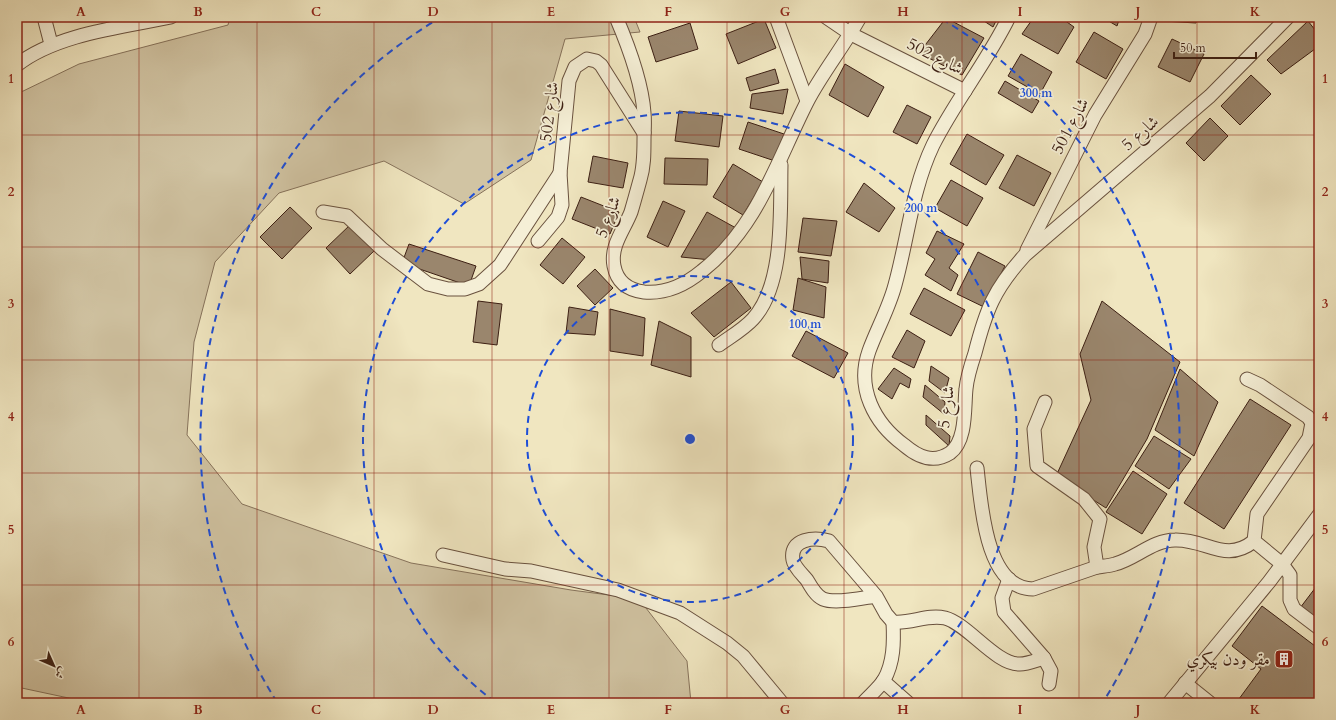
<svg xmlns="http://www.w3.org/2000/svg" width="1336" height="720" viewBox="0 0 1336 720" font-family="Cardo,Amiri,serif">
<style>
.green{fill:#d1c4a3;stroke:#86725b}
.building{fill:#9a866d;stroke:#3c1f13}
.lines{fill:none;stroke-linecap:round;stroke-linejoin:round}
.minor-casing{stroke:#69513e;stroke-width:15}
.minor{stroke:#f5efd6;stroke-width:13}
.grid{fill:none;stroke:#8f2418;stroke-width:1;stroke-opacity:0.55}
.ring{fill:none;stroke:#1d4ed8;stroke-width:2;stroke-dasharray:7 5}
.labels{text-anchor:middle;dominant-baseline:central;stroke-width:3.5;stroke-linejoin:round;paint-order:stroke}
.street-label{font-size:17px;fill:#3c1f13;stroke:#f5efd6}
.poi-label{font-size:17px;fill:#3c1f13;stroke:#f5efd6;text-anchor:end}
.centre{fill:#1d4ed8;stroke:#f5efd6;stroke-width:2}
.ring-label{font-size:12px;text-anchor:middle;font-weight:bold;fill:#1d4ed8;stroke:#f5efd6;stroke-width:3.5;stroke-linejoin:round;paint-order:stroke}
.neatline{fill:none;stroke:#8f2418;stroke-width:1.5}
.grid-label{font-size:13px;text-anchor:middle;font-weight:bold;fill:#8f2418}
</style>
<rect width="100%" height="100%" fill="#f0e6c0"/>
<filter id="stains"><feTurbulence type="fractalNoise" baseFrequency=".005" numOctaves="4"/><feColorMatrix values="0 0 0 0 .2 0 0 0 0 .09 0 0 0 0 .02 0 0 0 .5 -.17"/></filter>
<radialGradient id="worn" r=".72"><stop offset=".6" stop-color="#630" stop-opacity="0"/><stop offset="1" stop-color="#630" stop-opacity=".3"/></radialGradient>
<polygon class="green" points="230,17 634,17 640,32 565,39 531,160 464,204 384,161 279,193 215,262 194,342 187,435 242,504 411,563 571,590 639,599 687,661 691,703 92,703 17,687 17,94 79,64 228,25"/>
<g class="building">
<polygon points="978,17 998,17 993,27"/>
<polygon points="1034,17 1060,17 1074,27 1058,54 1022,34"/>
<polygon points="1102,17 1120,17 1117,26"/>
<polygon points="1164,17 1197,17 1196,23 1164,21"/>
<polygon points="946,18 984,38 962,75 919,53"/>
<polygon points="764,19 776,48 738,64 726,34"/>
<polygon points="1308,21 1319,35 1319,46 1281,74 1267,60"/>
<polygon points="690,23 698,49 656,62 648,37"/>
<polygon points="1094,32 1123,49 1106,79 1076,62"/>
<polygon points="1172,39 1204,54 1190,82 1158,67"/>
<polygon points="1021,54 1052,72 1040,94 1008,76"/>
<polygon points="845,64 884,87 868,117 829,95"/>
<polygon points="775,69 779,83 750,91 746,78"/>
<polygon points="1251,75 1271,94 1240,125 1221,106"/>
<polygon points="1005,81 1039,101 1032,113 998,93"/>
<polygon points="788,89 783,114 750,108 752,94"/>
<polygon points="907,105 931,117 917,144 893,132"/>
<polygon points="679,111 723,116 719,147 675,141"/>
<polygon points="1210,118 1228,136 1204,161 1186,143"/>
<polygon points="748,122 784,134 775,161 739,149"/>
<polygon points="967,134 1004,155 986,185 950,164"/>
<polygon points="1017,155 1051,173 1034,206 999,188"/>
<polygon points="593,156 628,163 623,188 588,182"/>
<polygon points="665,158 708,159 707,185 664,184"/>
<polygon points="733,164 763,182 743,215 713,197"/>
<polygon points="951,180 983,198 967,226 935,208"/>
<polygon points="864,183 895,208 879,232 846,212"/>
<polygon points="581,197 619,212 610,234 572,219"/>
<polygon points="663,201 685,211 668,247 647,237"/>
<polygon points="290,207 312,228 282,259 260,237"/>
<polygon points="707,212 736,228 711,260 681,257"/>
<polygon points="803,218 837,221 831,256 798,252"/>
<polygon points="351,224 375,250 350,274 326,248"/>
<polygon points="937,231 964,244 949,268 958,275 951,291 925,275 935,259 926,253"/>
<polygon points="562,238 585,257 563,284 540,265"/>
<polygon points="409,244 476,266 469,286 402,263"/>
<polygon points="978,252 1005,266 984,307 957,294"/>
<polygon points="800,257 829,261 828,283 802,279"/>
<polygon points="595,269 613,288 595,305 577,286"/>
<polygon points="798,278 826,287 824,318 793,310"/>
<polygon points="731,282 751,308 714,337 691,313"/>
<polygon points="924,288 965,310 951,336 910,314"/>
<polygon points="478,301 502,304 497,345 473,342"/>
<polygon points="1102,301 1180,362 1147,439 1106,508 1056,476 1091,400 1080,354"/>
<polygon points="569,307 598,312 595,335 566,333"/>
<polygon points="610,309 645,318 643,356 610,351"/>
<polygon points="659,321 691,337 691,377 651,365"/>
<polygon points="907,330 925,341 914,368 892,357"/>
<polygon points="806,331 848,353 834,378 792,356"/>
<polygon points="931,366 949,378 945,393 929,381"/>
<polygon points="894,368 911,379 909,388 900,383 892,399 878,389"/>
<polygon points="1180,369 1218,402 1194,456 1155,430"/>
<polygon points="925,385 945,402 944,414 923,397"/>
<polygon points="1250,399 1291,425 1224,529 1184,503"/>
<polygon points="926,415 950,436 949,446 926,425"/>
<polygon points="1154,436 1191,459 1169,489 1135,466"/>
<polygon points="1133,471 1167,494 1142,534 1106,512"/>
<polygon points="1319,583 1319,622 1300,608"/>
<polygon points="1262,606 1319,649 1319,703 1236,703 1261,669 1232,646"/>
</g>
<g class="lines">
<defs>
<g id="minor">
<polyline points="44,17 51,44"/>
<path d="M616 17C628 45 642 83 644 113 645 122 644 131 644 140 644 154 644 167 640 180 637 191 634 202 631 212 624 230 610 246 614 266 617 282 628 290 644 292 666 294 685 285 702 271 758 227 776 163 807 102 822 73 844 46 860 17"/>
<polyline points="776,17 807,101"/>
<polyline points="826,17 851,34 965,91"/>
<path d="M1009 17C987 62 955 101 933 145 912 189 908 238 895 285 889 308 877 329 869 351 856 388 874 423 904 445 918 457 933 464 950 453 967 441 964 407 966 389 967 377 971 365 975 353 986 310 994 289 1025 255L1210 96 1288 17"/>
<path d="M17 65C56 34 123 27 171 17"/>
<polyline points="323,212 347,216 382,249 428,284 448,289 465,289 479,284 500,265 560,173"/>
<polyline points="538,241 558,217 562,205 560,173 569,81 575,67 587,59 596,61 601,65 644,133"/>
<polyline points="1027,250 1095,115 1145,34 1151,17"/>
<path d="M719 345C730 337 744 329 753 319 785 284 780 210 781 165"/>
<polyline points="1247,379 1260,385 1308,417 1312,423 1309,438 1257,514 1254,541 1282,564 1290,575 1290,600 1294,609 1319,628"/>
<path d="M1045 402 1034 429 1037 466 1084 499 1100 519 1094 547 1097 567C1103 566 1109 566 1115 564 1135 559 1153 540 1175 540 1207 539 1225 564 1254 541"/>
<path d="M977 468C981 502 985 589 1033 589L1097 567"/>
<polyline points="443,555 505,569 531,571 618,590 680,613 727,643 743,656 782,703"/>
<polyline points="1009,579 1002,598 1004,612 1044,658 1051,671 1049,684"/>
<path d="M876 596C862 598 835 604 823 599 816 596 811 587 807 580 803 575 794 567 793 560 789 538 815 537 829 541L876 596 886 614 893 622C911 624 927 614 945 618 968 624 996 665 1020 664 1027 664 1037 660 1044 658"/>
<polyline points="883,681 908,703"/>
<polyline points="1185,683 1210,703"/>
<path d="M863 703C869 696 879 688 884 680 894 662 894 642 893 622"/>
<polyline points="1169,703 1269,582 1319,515"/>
</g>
</defs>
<use href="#minor" class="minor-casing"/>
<use href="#minor" class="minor"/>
</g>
<path class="grid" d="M139 17V703M257 17V703M374 17V703M492 17V703M609 17V703M727 17V703M844 17V703M962 17V703M1079 17V703M1197 17V703M17 135H1319M17 247H1319M17 360H1319M17 473H1319M17 585H1319"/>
<g class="ring">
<circle cx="690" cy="439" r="163"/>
<path d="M495 702A327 327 0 1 1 885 702"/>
<path d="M277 702A490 490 0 0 1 438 19M942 19A490 490 0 0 1 1103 702"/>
</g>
<defs>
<symbol id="building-square" viewBox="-11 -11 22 22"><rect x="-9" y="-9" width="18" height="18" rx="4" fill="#8f2418" stroke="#f5efd6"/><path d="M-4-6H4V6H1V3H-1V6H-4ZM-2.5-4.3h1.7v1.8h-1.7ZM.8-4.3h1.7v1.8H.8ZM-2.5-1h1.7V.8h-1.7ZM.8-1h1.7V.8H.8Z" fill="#fff"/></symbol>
</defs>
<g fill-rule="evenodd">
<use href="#building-square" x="1273" y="648" width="22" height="22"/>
</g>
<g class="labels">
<g class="street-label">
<text transform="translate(935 56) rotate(27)">شارع 502</text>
<text transform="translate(549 112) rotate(-83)">شارع 502</text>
<text transform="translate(1070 126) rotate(-62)">شارع 501</text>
<text transform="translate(1140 133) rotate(-41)">شارع 5</text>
<text transform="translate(608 217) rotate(-69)">شارع 5</text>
<text transform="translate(946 407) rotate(-83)">شارع 5</text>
</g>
<g class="poi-label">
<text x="1270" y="659">مقر ودن بيكري</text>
</g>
</g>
<circle cx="690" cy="439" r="6" class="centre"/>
<g class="ring-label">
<text x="1036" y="97">300 m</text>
<text x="921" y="212">200 m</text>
<text x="805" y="328">100 m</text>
</g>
<rect width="1336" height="720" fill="none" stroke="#f0e6c0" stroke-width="44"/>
<g transform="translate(54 666) rotate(135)" stroke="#f5efd6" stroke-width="3" paint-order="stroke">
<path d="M0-3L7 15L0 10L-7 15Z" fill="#3c1f13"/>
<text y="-6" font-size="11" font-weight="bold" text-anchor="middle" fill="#3c1f13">ش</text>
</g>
<path d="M1174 52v6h82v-6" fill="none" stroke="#3c1f13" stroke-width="2"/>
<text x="1180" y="52" font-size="12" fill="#3c1f13" stroke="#f5efd6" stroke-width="3" paint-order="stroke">50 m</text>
<rect x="22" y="22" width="1292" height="676" class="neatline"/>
<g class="grid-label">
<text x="81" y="16">A</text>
<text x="198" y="16">B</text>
<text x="316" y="16">C</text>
<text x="433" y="16">D</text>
<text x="551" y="16">E</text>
<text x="668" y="16">F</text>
<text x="785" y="16">G</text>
<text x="903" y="16">H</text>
<text x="1020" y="16">I</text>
<text x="1138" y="16">J</text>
<text x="1255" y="16">K</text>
<text x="11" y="83">1</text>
<text x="1325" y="83">1</text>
<text x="11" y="196">2</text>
<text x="1325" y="196">2</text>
<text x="11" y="308">3</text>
<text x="1325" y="308">3</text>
<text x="11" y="421">4</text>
<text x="1325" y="421">4</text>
<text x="11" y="534">5</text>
<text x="1325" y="534">5</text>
<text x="11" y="646">6</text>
<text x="1325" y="646">6</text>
<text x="81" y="714">A</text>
<text x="198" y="714">B</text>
<text x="316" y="714">C</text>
<text x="433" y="714">D</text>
<text x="551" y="714">E</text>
<text x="668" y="714">F</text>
<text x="785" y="714">G</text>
<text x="903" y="714">H</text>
<text x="1020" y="714">I</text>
<text x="1138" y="714">J</text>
<text x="1255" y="714">K</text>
</g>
<rect width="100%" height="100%" filter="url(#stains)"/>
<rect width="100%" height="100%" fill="url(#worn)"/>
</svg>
